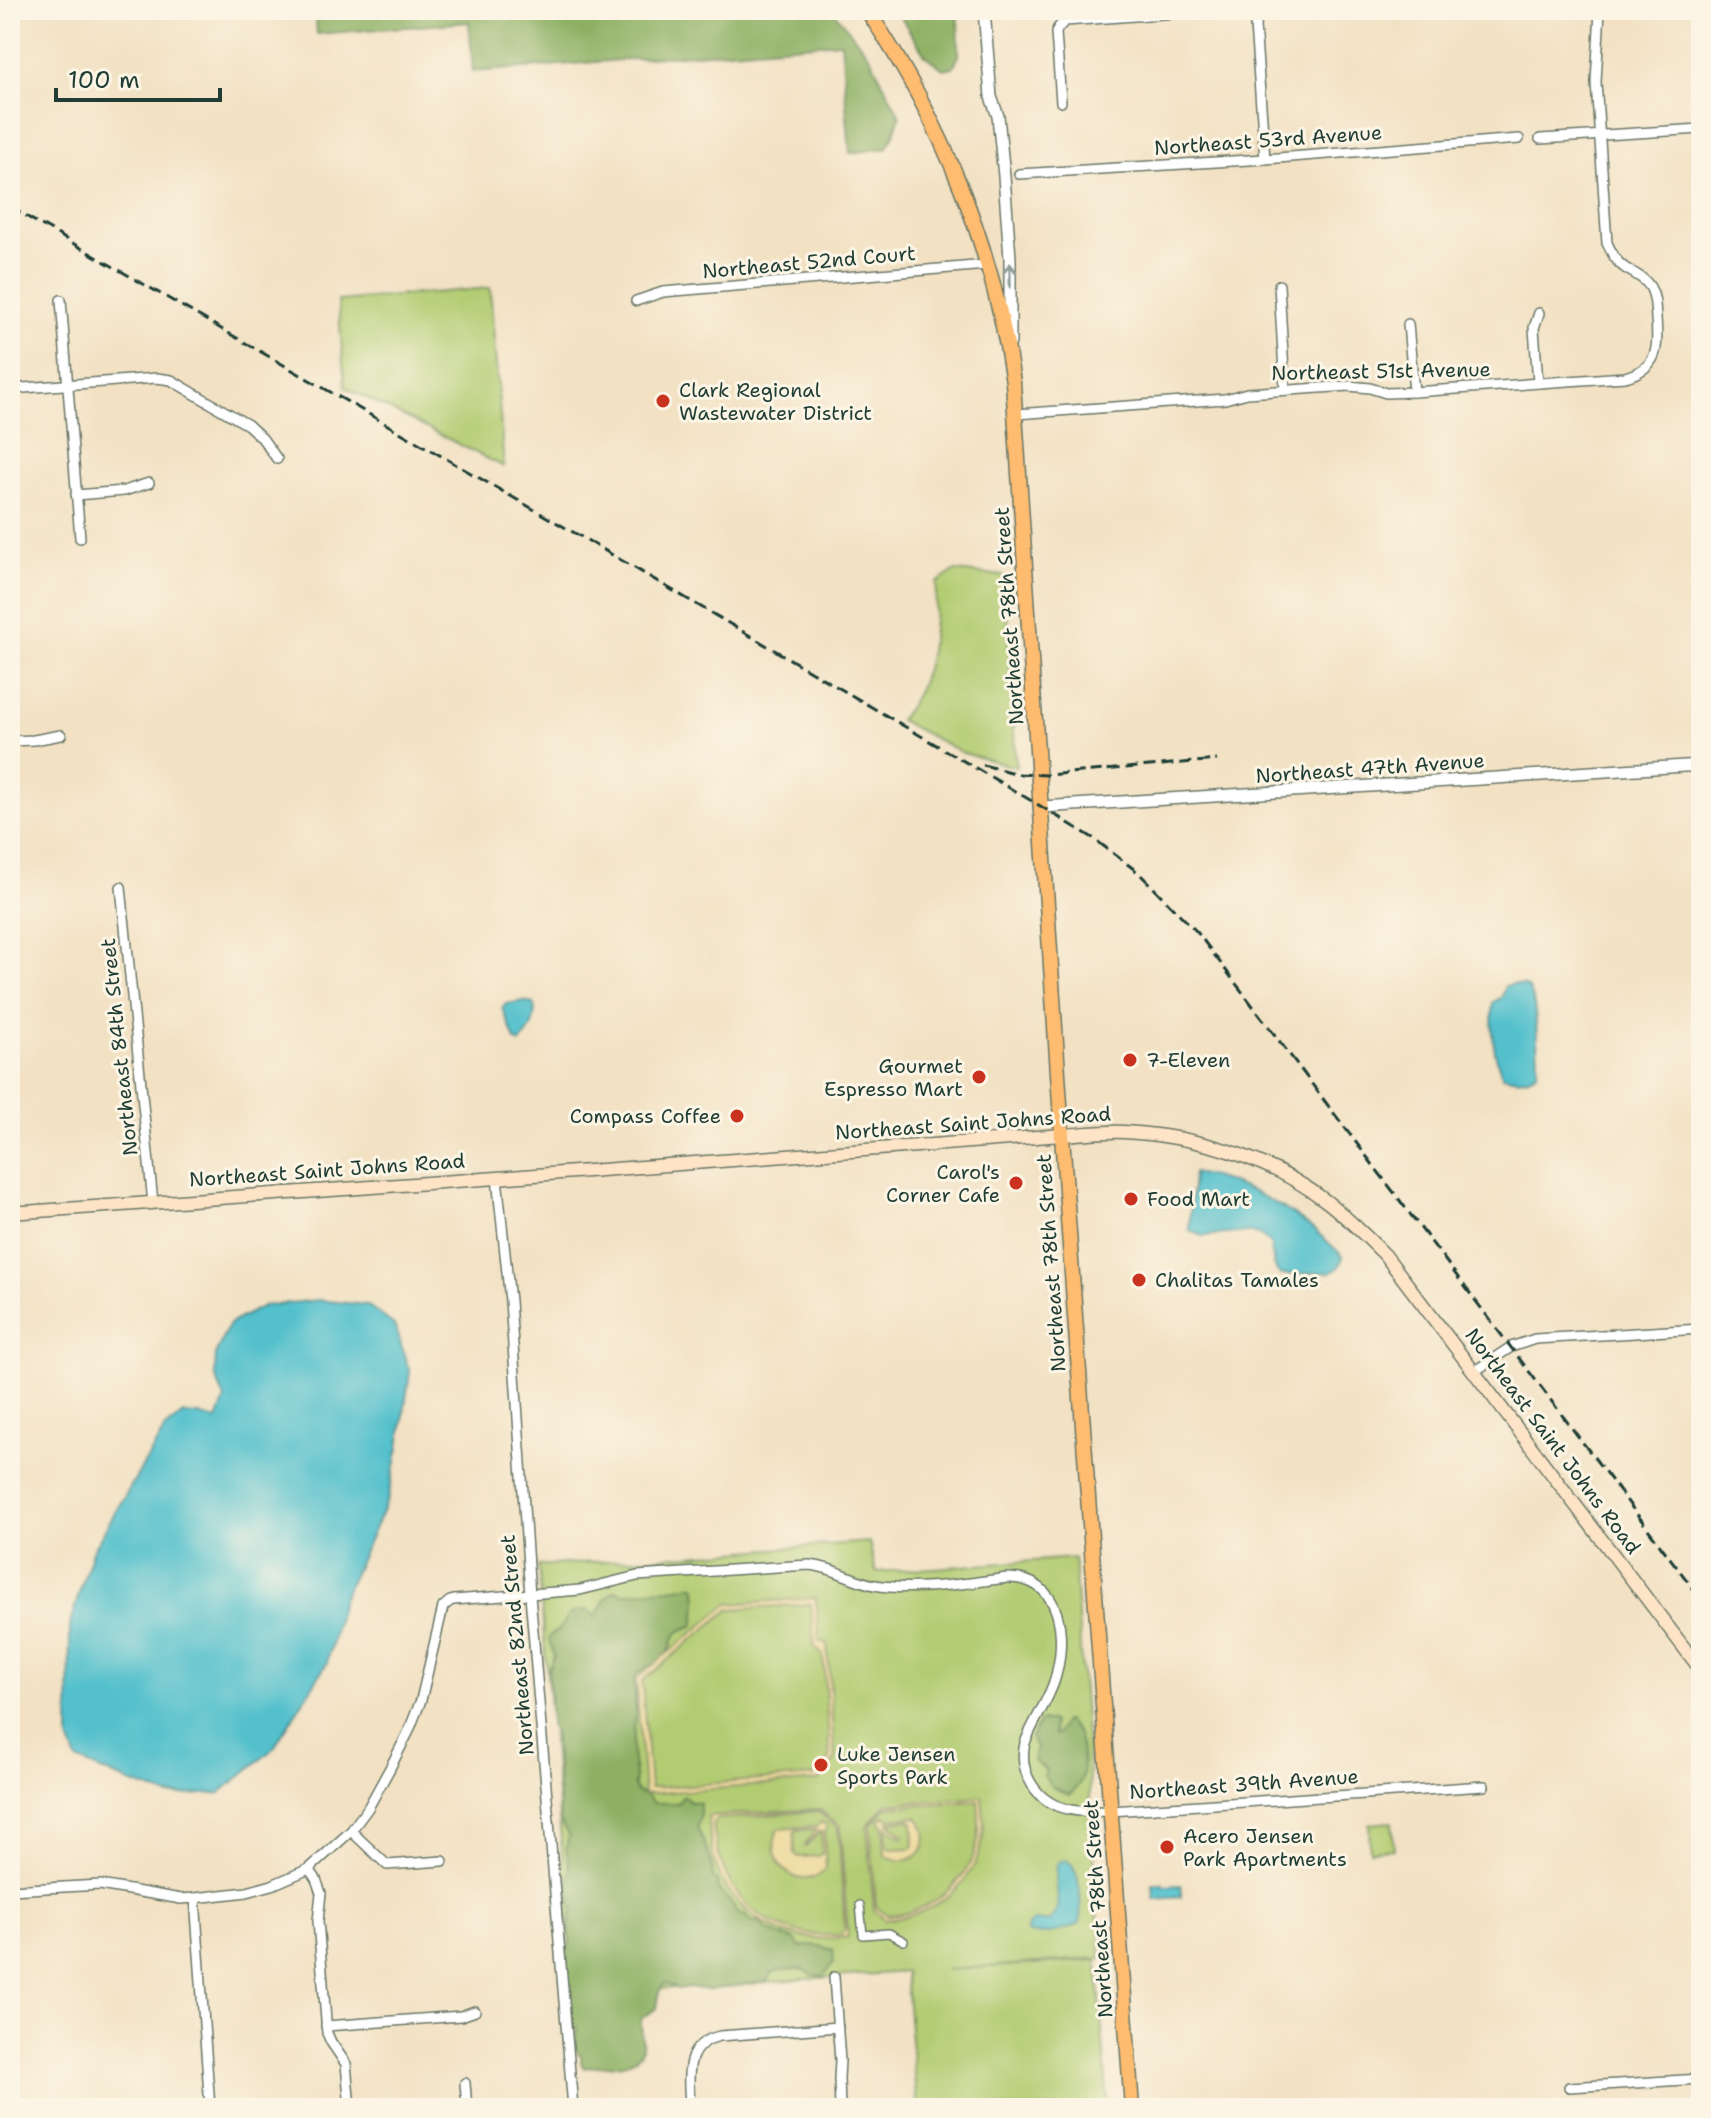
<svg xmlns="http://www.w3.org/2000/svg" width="1711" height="2118" viewBox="0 0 1711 2118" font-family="'Shantell Sans',sans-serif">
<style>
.green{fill:#b2cc72;stroke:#688453;stroke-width:2}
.forest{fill:#8db064;stroke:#56764c;stroke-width:2}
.sand{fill:#eeda9e;stroke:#868c69;stroke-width:2;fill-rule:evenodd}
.water{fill:#53c0cc;stroke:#397e80;stroke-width:2}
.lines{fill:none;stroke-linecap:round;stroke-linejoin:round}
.pedestrian-casing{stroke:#697666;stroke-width:10}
.minor-casing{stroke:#697666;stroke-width:12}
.tertiary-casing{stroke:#697666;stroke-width:14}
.secondary-casing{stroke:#697666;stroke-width:15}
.primary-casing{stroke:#697666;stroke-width:17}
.pedestrian{stroke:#fff;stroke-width:7}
.minor{stroke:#fff;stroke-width:9}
.tertiary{stroke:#fff;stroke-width:11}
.secondary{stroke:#fee4c6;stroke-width:12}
.primary{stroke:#fdbc70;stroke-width:14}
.rail{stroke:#1f3d34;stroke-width:3;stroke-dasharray:12 6;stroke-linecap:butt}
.oneway{stroke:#8f9e9a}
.poi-dot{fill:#c8321e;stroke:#fcf5e5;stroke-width:3}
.labels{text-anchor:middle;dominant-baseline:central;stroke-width:6;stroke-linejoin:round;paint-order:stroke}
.street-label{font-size:20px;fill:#1f3d34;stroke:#fcf5e5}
.poi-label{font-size:20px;fill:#1f3d34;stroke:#fcf5e5;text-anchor:start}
</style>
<rect width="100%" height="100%" fill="#fcf5e5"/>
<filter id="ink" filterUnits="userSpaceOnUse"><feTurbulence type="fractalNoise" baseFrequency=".0125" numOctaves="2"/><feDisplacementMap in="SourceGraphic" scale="16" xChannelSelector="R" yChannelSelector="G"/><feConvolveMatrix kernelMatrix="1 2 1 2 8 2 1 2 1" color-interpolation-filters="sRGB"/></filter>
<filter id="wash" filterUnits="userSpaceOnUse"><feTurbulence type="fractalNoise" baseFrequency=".006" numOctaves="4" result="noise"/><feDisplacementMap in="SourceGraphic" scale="32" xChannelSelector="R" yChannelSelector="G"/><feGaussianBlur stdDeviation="1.8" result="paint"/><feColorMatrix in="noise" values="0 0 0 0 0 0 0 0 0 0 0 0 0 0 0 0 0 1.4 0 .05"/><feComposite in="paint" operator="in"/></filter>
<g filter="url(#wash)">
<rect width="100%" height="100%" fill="#f2e1c3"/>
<g class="green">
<polygon points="490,288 504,467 345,387 338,301"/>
<path d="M954 571 1005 576 1016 767 963 753 899 720C933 682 933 631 937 583Z"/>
<polygon points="869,1542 876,1572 1074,1558 1101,1958 945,1970 1097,1960 1108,2108 917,2108 905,1972 574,1995 538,1566"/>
<polygon points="1392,1822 1394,1849 1370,1851 1369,1824"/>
</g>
<g class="forest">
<polygon points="315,10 833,10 870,57 900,116 893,137 886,148 850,153 841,42 473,72 469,22 317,34"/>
<polygon points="896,10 958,10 959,56 953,67 943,69 926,56"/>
<path d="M690 1585 695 1586C698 1593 697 1620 693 1626 667 1632 677 1644 664 1659 660 1664 652 1664 647 1667 643 1669 640 1672 636 1675L634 1684 636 1709 632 1753 635 1776 634 1786 637 1792 647 1795 653 1803H678L683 1796 687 1798 688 1801 700 1803V1817L697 1827C704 1844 713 1859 713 1878L717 1881 718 1889 733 1905 737 1913 746 1916 752 1922 758 1921 768 1931 795 1940 800 1947 815 1945 833 1950 834 1962 823 1976 814 1975 802 1969 779 1970 772 1973 766 1982 708 1990 690 1987 678 1989 665 1983 660 1990 657 2008 642 2018 641 2021C641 2029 643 2039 642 2047 638 2071 599 2064 584 2068L581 2063V2055L578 2053 573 2046 578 2029 572 2027 570 2021 565 2020 570 2009 569 2005 563 2002 566 1965 564 1953 570 1944 569 1926 573 1911 567 1885 570 1868 566 1848 569 1836 560 1821 555 1737 550 1726 551 1703 548 1670 554 1656C551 1641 542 1638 559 1630 571 1614 568 1611 589 1610L594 1617 596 1616 606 1598 614 1591C627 1595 636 1592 649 1590 663 1589 676 1590 690 1585Z"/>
<path d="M1040 1721H1051L1053 1723 1054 1735H1057L1064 1721H1067C1069 1725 1073 1727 1076 1731 1082 1738 1084 1769 1082 1778 1080 1784 1074 1790 1070 1795L1052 1787 1044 1776 1046 1770 1035 1762 1034 1754 1037 1749 1031 1738Z"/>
</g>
<g class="sand">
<path d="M816 1598 819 1642H827L835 1760 818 1781 644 1794 636 1679 728 1604ZM811 1604 814 1645 823 1656 830 1759 815 1776 650 1788 642 1681 730 1609Z"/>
<path d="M982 1797C983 1809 985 1822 983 1835 977 1885 933 1916 885 1920L874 1910 867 1826 886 1804ZM978 1801C979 1814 980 1827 978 1839 970 1882 930 1913 888 1916L876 1907 870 1826 886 1807Z"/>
<path d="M819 1809 840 1826 848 1937C836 1938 823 1940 811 1938 766 1934 727 1903 714 1860 710 1846 710 1831 708 1816ZM818 1811 838 1828 845 1929 841 1935C828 1935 815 1936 803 1933 745 1921 719 1880 713 1824L717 1819Z"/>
<path d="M883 1816 890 1819 918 1817C939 1844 914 1872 885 1855L883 1826 879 1820ZM910 1820 913 1823 914 1845 912 1848 891 1849 887 1846 886 1826 902 1838 904 1836 889 1822Z"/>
<path d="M822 1822 827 1826 824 1833 826 1869C803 1895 762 1866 778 1829L816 1826ZM817 1829 805 1845 806 1847 819 1832H821L822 1853 819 1856 799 1857 795 1854 794 1834 796 1830Z"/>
</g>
<g class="water">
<path d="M1513 984C1520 985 1527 984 1530 991 1537 1004 1537 1047 1538 1064L1537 1072C1526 1081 1515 1079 1503 1076 1493 1060 1491 1022 1493 1002L1502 997 1505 986Z"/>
<path d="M524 1001 534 1004C537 1018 530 1033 520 1043L515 1040 502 1008 506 1004Z"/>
<path d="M1193 1173C1233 1179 1277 1201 1309 1226 1321 1235 1332 1246 1343 1256 1341 1264 1339 1269 1331 1272L1282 1275C1271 1269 1274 1256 1270 1244L1258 1234 1249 1232 1202 1236 1189 1230Z"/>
<polygon points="318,1300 367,1305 394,1325 410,1372 399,1447 388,1499 342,1599 327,1663 273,1749 220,1793 169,1796 119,1778 77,1760 69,1739 70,1624 92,1551 165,1429 183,1414 198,1415 217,1420 225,1399 215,1375 216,1353 229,1324 263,1306"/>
<path d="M1068 1860C1082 1874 1081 1904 1080 1923 1069 1931 1039 1937 1027 1932V1926L1033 1921H1050C1066 1902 1051 1883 1058 1862Z"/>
<polygon points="1162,1883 1164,1886 1181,1885 1181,1897 1154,1899 1153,1884"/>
</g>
</g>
<g filter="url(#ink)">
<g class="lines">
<defs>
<polyline id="pedestrian" points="860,1905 863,1935 889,1933 904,1941"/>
<g id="minor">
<polyline points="1258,10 1255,26 1265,159"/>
<polyline points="1061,102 1056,33 1058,28 1065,21 1218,10"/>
<polyline points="1540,139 1701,129"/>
<polyline points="1019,174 1265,159 1519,139"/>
<polyline points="1279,285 1285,390"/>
<polyline points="61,300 80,538"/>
<polyline points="636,301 663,292 987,265"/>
<polyline points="1408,324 1414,392"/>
<polyline points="1538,383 1534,328 1539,313"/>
<polyline points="10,389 157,378 171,380 248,425 262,438 277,459"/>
<path d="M1016 414 1225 399 1247 393 1349 386 1370 388 1386 393 1414 392 1625 377C1659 368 1658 348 1656 318 1655 308 1656 297 1650 287 1644 277 1634 274 1625 268 1616 262 1612 253 1607 243L1596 82 1600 10"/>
<polyline points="76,495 124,491 149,483"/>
<polyline points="10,741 34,740 61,735"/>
<polyline points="121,887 153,1203"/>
<polyline points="497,1178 510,1301 530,1595 573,2108"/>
<polyline points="1475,1371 1511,1347 1535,1339 1701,1329"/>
<polyline points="351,1831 387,1865 443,1861"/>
<polyline points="309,1869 316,1879 321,1893 318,1921 327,2033 331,2042 346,2064 350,2108"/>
<path d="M10 1890 100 1885 181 1899 195 1898 247 1892 272 1885 309 1869 351 1831 368 1808 390 1768 408 1733 421 1700 443 1607 450 1601 454 1600 580 1590 637 1576 809 1565C834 1567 852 1581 875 1585 911 1592 970 1583 1007 1578 1063 1577 1067 1638 1055 1679 1048 1702 1033 1721 1025 1743 1018 1772 1036 1802 1067 1809 1081 1813 1096 1811 1111 1811L1484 1786"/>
<polyline points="195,1898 210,2108"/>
<polyline points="834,1977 840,2061 839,2078 840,2108"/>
<polyline points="326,2026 461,2016 475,2011"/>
<polyline points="465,2083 467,2108"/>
<polyline points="1569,2087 1701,2079"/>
<path d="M690 2108C689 2078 682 2044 720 2036L838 2027"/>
</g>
<g id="tertiary">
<polyline points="984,10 991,97 998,116 1004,176 1010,258 1010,343"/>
<polyline points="1042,807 1701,765"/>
</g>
<path id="secondary" d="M10 1213 497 1178 1062 1135C1082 1134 1103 1131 1124 1132 1196 1136 1268 1157 1326 1201 1347 1217 1366 1236 1385 1255L1701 1670"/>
<path id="primary" d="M867 10C942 121 994 249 1013 382L1062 1135 1132 2108"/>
</defs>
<use href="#pedestrian" class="pedestrian-casing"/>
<use href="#minor" class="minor-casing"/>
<use href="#tertiary" class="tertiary-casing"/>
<use href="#secondary" class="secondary-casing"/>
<use href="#primary" class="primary-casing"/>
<use href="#pedestrian" class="pedestrian"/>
<use href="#minor" class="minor"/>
<use href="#tertiary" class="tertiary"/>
<use href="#secondary" class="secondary"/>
<use href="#primary" class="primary"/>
<g class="rail">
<polyline points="10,207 580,536 1042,807 1093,838 1139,873 1197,932 1701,1599"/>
<polyline points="983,765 1018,774 1047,775 1217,760"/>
</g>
</g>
<defs><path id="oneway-shaft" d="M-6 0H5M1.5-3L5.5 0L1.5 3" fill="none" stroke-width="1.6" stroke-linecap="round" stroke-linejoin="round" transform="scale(2)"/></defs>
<use class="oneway" href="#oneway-shaft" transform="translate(1010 275) rotate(-91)"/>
</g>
<g class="poi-dot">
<circle cx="663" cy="401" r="8"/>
<circle cx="1130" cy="1060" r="8"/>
<circle cx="979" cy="1077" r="8"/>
<circle cx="737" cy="1116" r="8"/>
<circle cx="1016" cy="1183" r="8"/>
<circle cx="1131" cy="1199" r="8"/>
<circle cx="1139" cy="1280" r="8"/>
<circle cx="821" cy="1765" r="8"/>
<circle cx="1167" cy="1847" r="8"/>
</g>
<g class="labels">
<g class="street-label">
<text transform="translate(1268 140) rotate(-4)">Northeast 53rd Avenue</text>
<text transform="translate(809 262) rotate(-5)">Northeast 52nd Court</text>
<text transform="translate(1381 371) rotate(-1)">Northeast 51st Avenue</text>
<text transform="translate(1009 616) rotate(-94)">Northeast 78th Street</text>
<text transform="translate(1370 768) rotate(-4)">Northeast 47th Avenue</text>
<text transform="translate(119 1047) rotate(-96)">Northeast 84th Street</text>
<text transform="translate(973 1123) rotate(-4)">Northeast Saint Johns Road</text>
<text transform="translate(327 1170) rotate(-4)">Northeast Saint Johns Road</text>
<text transform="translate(1051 1263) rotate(-94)">Northeast 78th Street</text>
<text transform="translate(1553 1441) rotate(53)">Northeast Saint Johns Road</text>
<text transform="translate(517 1645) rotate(-95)">Northeast 82nd Street</text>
<text transform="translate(1244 1784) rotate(-4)">Northeast 39th Avenue</text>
<text transform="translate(1098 1909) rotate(-94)">Northeast 78th Street</text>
</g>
<g class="poi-label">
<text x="679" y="390">Clark Regional<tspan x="679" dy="23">Wastewater District</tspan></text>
<text x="1146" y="1060">7-Eleven</text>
<text x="963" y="1066" text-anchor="end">Gourmet<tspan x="963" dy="23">Espresso Mart</tspan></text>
<text x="721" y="1116" text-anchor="end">Compass Coffee</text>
<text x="1000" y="1172" text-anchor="end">Carol's<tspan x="1000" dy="23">Corner Cafe</tspan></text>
<text x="1147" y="1199">Food Mart</text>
<text x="1155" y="1280">Chalitas Tamales</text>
<text x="837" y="1754">Luke Jensen<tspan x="837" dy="23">Sports Park</tspan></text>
<text x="1183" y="1836">Acero Jensen<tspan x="1183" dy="23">Park Apartments</tspan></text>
</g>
</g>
<rect width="1711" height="2118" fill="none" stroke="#fcf5e5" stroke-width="40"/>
<path d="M56 88v12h164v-12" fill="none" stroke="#1f3d34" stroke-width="4"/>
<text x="68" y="88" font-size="24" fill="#1f3d34" stroke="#fcf5e5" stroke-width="6" paint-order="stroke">100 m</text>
</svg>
